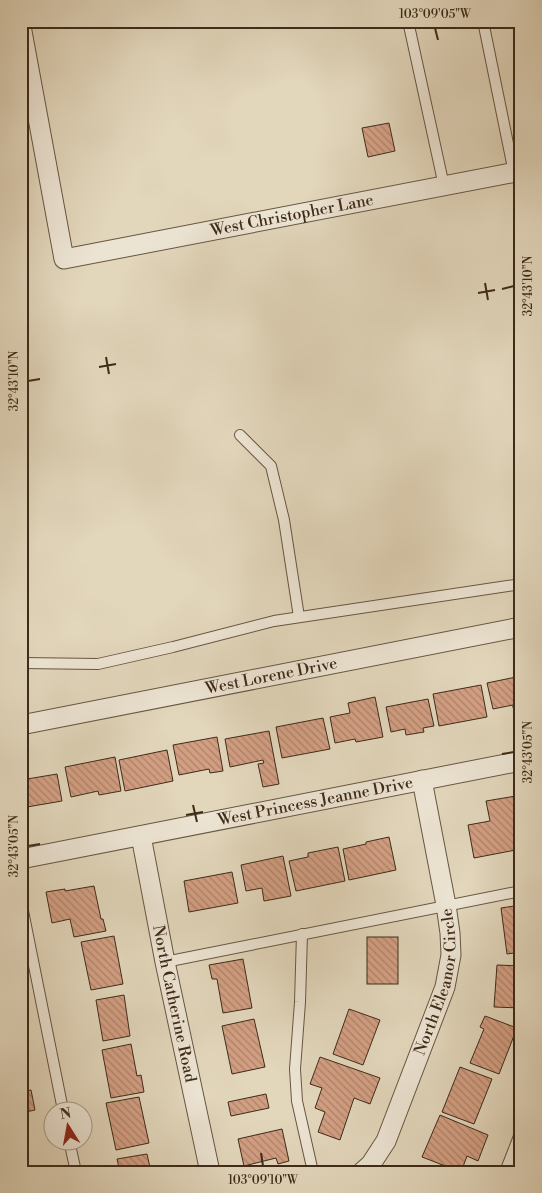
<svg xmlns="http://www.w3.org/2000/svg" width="542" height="1193" viewBox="0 0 542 1193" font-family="'Libre Bodoni',serif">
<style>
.building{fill:url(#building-back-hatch);stroke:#3e2b19}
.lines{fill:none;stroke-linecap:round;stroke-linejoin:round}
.lane-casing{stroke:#675642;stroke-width:12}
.street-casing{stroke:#675642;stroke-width:21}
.lane{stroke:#ece4d3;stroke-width:10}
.street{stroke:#ece4d3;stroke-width:19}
.ticks{fill:none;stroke:#3e2b19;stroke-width:2}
.labels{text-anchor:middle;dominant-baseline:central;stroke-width:4.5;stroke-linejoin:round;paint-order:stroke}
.street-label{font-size:16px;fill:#3e2b19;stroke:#ece4d3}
.neatline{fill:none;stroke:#3e2b19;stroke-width:2}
.ticks-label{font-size:12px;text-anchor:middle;fill:#3e2b19}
</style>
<defs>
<pattern id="building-back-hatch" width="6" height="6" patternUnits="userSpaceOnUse" patternTransform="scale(1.25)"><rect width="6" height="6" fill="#d39f83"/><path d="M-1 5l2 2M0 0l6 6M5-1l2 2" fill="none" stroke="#ad826a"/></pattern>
</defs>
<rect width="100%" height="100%" fill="#e2d6bb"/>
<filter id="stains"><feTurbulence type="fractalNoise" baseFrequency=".004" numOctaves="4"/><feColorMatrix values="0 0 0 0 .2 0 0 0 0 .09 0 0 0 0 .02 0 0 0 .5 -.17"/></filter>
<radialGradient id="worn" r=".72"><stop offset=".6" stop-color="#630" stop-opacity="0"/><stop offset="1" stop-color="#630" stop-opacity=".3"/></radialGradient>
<g class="building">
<polygon points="389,123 395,151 368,157 362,128"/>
<polygon points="521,676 521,706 513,708 513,705 493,709 487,683"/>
<polygon points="481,685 487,717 439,726 433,694"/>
<polygon points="375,697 383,737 356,742 355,739 335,743 330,717 350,713 348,703"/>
<polygon points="428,699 434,726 423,728 424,732 406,735 405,729 391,732 386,707"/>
<polygon points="323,718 330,749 282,758 276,727"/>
<polygon points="269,731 279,784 263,787 258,764 264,763 263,760 230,767 225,739"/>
<polygon points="217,737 223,771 210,773 209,769 179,775 173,745"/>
<polygon points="167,750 173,781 125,791 119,760"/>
<polygon points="115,757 121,791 99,795 98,791 71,797 65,767"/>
<polygon points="57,774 62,801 21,808 21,780"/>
<polygon points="516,796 521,824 521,849 474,858 468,825 490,821 486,801"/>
<polygon points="389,837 396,870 349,880 343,849 366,844 366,842"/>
<polygon points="338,847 345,881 296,891 289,861 308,857 308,853"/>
<polygon points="283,856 291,896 264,901 262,888 246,891 241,865"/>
<polygon points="232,872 238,903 189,912 184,881"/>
<polygon points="94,886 101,919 103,919 106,931 74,937 70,919 52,923 46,892 65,889 65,891"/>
<polygon points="521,905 521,952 507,954 501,908"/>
<polygon points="114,936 123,984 91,990 81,942"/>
<rect x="367" y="937" width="31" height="47"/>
<polygon points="243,959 252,1008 223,1013 217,979 212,979 209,965"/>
<polygon points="497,965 521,966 521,1008 494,1007"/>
<polygon points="124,995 130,1036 103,1041 96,1000"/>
<polygon points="349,1009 380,1020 363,1065 333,1054"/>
<polygon points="485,1016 517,1028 499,1074 470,1063 484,1029 480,1027"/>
<polygon points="254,1019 265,1067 232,1074 222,1026"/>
<polygon points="131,1044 137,1076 141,1075 144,1092 111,1098 102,1050"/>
<polygon points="320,1057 380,1078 370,1104 354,1098 340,1140 318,1132 325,1112 315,1108 322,1088 310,1084"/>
<polygon points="460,1067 492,1079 474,1124 442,1112"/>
<polygon points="31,1090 35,1110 21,1113 21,1092"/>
<polygon points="266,1094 269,1108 231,1116 228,1102"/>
<polygon points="139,1097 149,1143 116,1150 106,1103"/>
<polygon points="440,1115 488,1135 478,1161 467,1156 461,1172 422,1157"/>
<polygon points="282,1129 289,1161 278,1164 276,1158 244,1166 238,1139"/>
<polygon points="147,1154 151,1172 120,1172 117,1159"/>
</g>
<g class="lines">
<defs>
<g id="lane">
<polyline points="408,21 444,186"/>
<polyline points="483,21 514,173"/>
<polyline points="240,435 271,466 284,520 299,617"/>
<polyline points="21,663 98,664 173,647 274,621 521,584"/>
<polyline points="21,901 63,1110"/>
<polyline points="302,934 300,1002 295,1069 297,1101 313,1172"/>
<polyline points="165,962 521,891"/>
<polyline points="69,1140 76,1172"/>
<polyline points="505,1172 521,1131"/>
</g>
<g id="street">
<path id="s1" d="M21 26 64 259 521 171"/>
<path id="s2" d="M21 725 521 627"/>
<path id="s3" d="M141 836 165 962 210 1172"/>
<path id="s4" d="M21 859 521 761"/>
<path id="s5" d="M362 1172 371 1164 386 1141 445 987 451 955 450 933 446 905 422 780"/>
</g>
</defs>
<use href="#lane" class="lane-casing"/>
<use href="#street" class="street-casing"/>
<use href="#lane" class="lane"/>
<use href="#street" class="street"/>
</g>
<path class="ticks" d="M435 28 438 40M485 283 488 300M502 289 514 286M478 293 495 290M106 357 109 374M99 367 116 364M28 381 40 379M502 754 514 752M193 805 197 822M186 815 203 812M28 846 40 844M261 1153 263 1166"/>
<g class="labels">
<g class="street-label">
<text stroke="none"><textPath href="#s1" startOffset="469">West Christopher Lane</textPath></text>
<text stroke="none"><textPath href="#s2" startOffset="255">West Lorene Drive</textPath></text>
<text stroke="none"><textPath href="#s4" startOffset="300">West Princess Jeanne Drive</textPath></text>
<text stroke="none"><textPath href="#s5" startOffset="208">North Eleanor Circle</textPath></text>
<text stroke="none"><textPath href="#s3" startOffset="171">North Catherine Road</textPath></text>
</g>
</g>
<rect width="542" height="1193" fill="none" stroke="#e2d6bb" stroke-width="55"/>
<g transform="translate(68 1126) rotate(349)"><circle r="24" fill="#ece4d3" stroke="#a69a89"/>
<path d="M0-4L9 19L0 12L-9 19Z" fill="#8f2418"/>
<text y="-8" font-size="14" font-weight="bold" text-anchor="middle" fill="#3e2b19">N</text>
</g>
<rect x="28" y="28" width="486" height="1138" class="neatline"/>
<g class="ticks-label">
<text x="435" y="18">103°09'05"W</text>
<text transform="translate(528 286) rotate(-90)" y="4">32°43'10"N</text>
<text transform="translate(14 381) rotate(-90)" y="4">32°43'10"N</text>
<text transform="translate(528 752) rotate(-90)" y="4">32°43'05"N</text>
<text transform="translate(14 846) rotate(-90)" y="4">32°43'05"N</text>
<text x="263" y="1184">103°09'10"W</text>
</g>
<rect width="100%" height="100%" filter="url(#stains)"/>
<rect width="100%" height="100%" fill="url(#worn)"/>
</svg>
